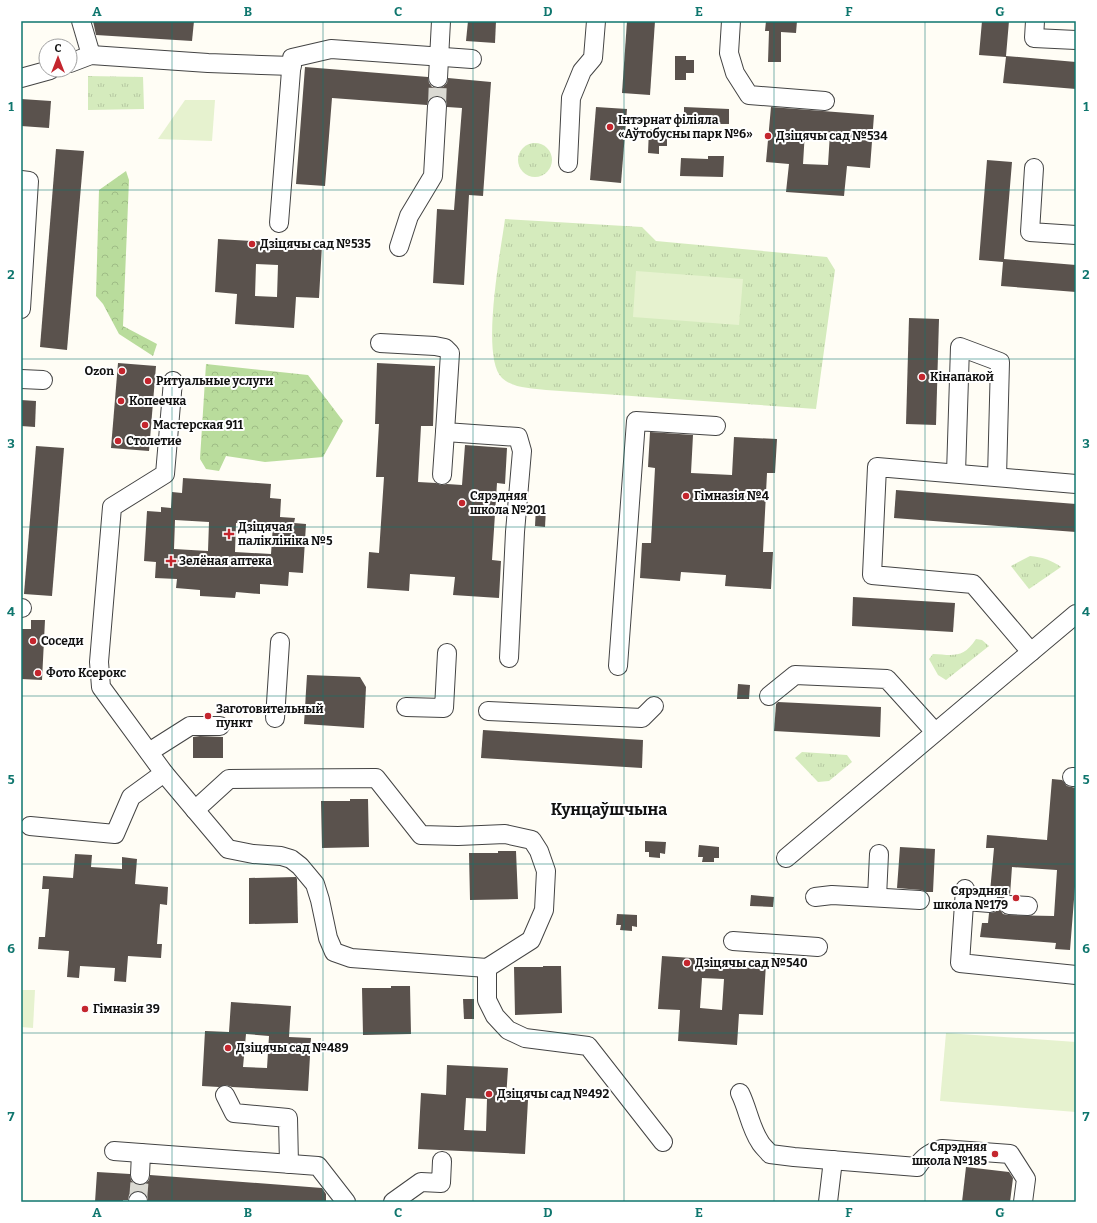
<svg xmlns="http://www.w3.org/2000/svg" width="1097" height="1223" viewBox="0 0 1097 1223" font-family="Bitter,serif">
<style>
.forest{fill:url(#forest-crowns)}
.park{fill:url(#park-tufts)}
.pitch{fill:#e6f2cf}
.building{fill:#5a524d;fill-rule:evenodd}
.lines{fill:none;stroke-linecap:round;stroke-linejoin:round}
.minor-tunnel{stroke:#dbdad3;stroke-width:18;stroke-dasharray:18 9;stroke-linecap:butt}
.minor-casing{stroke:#444;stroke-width:20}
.minor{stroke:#fff;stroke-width:18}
.grid{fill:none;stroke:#0f766e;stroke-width:1;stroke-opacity:0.55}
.poi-dot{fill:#c4262e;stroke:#fff;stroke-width:1.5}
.labels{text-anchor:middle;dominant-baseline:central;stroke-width:4;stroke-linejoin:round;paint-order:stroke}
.poi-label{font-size:12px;font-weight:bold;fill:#111;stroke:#fff;text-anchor:start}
.district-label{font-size:16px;font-weight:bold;fill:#111;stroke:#fff}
.neatline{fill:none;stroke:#0f766e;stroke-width:1.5}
.grid-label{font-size:13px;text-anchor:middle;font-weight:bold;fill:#0f766e}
</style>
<defs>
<pattern id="forest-crowns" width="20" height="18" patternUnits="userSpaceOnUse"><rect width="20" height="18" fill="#b9dc9c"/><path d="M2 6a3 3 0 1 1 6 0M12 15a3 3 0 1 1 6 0" fill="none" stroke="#9ebc85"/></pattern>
<pattern id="park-tufts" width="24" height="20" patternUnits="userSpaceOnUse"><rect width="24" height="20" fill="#d5ebbd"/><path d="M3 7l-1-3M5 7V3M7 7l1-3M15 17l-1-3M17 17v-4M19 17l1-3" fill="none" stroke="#b6c8a1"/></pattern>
</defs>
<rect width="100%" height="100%" fill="#fffdf5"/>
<g class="forest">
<polygon points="126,171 129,180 123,326 157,344 153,356 119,334 103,304 96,296 99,190"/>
<polygon points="206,364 308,375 343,421 323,457 265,462 226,456 219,471 206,469 200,459"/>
</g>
<g class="park">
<polygon points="88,76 143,77 144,109 88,110"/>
<circle cx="535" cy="160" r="17"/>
<path d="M505 219 642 227 656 241 827 257 835 270 816 409 546 390C532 388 514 389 502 378 480 357 501 250 505 219Z"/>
<path d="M1030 556C1042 557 1051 560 1061 567L1029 589 1011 566Z"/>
<path d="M976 639 982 640 989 646 946 680 938 675 929 659 933 654C953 655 963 659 976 639Z"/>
<polygon points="802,752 847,755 852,762 829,781 818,782 795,758"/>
</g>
<g class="pitch">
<polygon points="185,100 215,100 212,141 158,139"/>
<polygon points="636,271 743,279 739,325 633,317"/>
<polygon points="21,990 35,990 33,1028 21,1027"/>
<polygon points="946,1033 1076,1042 1076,1112 940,1101"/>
</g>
<g class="building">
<polygon points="93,21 194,21 192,41 96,35"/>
<polygon points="468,21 496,21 495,43 466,41"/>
<polygon points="627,21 655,21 650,95 622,93"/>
<polygon points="766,21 797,21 796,33 781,32 781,62 768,62 769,31 765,31"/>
<polygon points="982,21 1009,21 1006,56 1076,62 1076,89 1003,83 1006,57 979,55"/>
<polygon points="675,56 686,56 686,60 694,60 694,73 686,73 686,80 675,80"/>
<polygon points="305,67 428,77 429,83 432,87 437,88 443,87 447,83 448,78 491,82 483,196 469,195 464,285 433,283 437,209 454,210 462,108 447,107 446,101 442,97 438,96 432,97 428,101 427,105 332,98 325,186 296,184"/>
<polygon points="21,99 51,101 49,128 21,126"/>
<polygon points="596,107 627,109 621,183 590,180"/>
<polygon points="684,107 729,109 729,124 684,124"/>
<path d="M771 107 874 115 870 168 847 166 844 196 786 192 789 164 766 162ZM805 131 830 133 828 165 803 164Z"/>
<polygon points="649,129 659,129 659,133 667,134 667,146 659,146 659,154 648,153"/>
<polygon points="56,149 84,151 67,350 40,347"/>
<polygon points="708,156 724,156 723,177 680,176 681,158 708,159"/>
<polygon points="987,160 1012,162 1004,259 1076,265 1076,292 1001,286 1003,262 979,260"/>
<path d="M218 239 322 245 319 298 296 297 294 328 235 324 237 294 215 292ZM256 264 278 265 277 297 255 296Z"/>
<polygon points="909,318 939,319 936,425 906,424"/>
<polygon points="118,363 156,366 149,451 111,448"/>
<polygon points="377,363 435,366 433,426 421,426 418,482 436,483 441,485 447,484 462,485 465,445 507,448 505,484 497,483 492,560 501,561 499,598 453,595 455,577 410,574 409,591 367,588 369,552 379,553 384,477 376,477 379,424 375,424"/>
<polygon points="21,400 36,401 35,427 21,426"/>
<polygon points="650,432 693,435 691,473 732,475 734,437 777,439 775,473 767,473 763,552 773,552 771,589 725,586 726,575 681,572 680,581 640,578 642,543 651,543 655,468 648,467"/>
<polygon points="36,446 64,448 52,596 24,594"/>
<path d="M183 478 271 484 270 498 281 499 280 517 295 518 294 523 306 524 303 573 289 572 288 586 260 584V594L236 592 235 598 200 596V590L176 588 177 579 155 578 156 562 144 561 147 511 161 512V507L171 508 172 492 182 493ZM175 520 209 522 208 551 174 549ZM236 523 273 525 271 554 235 552Z"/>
<polygon points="896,490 1076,504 1076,532 894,518"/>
<polygon points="536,507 546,508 545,527 535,526"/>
<polygon points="853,597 955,603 953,632 852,626"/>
<polygon points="31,620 45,620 42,680 21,679 21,629 31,629"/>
<polygon points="307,675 360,677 366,687 364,728 304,724"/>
<polygon points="738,684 750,685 749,699 737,699"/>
<polygon points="778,702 881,707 880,737 774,731 776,704"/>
<polygon points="483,730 643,740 642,768 481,758"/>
<polygon points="200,736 223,737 223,758 193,758 193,737"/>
<polygon points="1052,779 1062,780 1067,786 1076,788 1076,874 1070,950 1055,949 1056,943 980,937 982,923 988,923 989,913 995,912 999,908 1003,914 1008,915 1054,916 1057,870 1012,867 1010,895 1004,896 1000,900 996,895 990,892 994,848 986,848 987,835 1047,840"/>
<polygon points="350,799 368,799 369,847 322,848 321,801 350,801"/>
<polygon points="645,841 666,842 665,854 660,853 660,858 649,857 649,852 645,852"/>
<polygon points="699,845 719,847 719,858 714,858 714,862 702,862 703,857 698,857"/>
<polygon points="900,847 935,849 933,892 926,892 921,890 897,888"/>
<polygon points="498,851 516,851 518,899 470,900 469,853 498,853"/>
<polygon points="75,854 92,855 91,867 122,869 122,857 137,859 135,884 168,887 167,905 160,904 157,944 162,944 161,958 128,956 126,982 114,981 115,968 80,966 79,978 67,977 69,951 38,949 39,937 45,937 49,889 42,889 43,876 73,878"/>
<polygon points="296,877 297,879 298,923 249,924 249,878"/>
<polygon points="751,895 774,897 773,907 750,906"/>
<polygon points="617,914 637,915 637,927 632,926 632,931 620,930 621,925 616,925"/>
<path d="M662 956 766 963 763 1015 739 1014 737 1045 678 1041 680 1010 658 1009ZM702 978 724 979 722 1010 700 1008Z"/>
<polygon points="543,966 561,966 562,1013 515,1015 514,967 543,967"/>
<polygon points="391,986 410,986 411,1034 363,1035 362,988 391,988"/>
<polygon points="463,999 474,999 474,1019 464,1019"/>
<path d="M231 1002 291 1006 289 1037 311 1038 308 1091 232 1087 226 1085 219 1087 202 1086 205 1031 229 1032ZM246 1034 269 1036 267 1068 243 1067Z"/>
<path d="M447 1065 508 1068 506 1099 528 1100 525 1154 418 1149 421 1093 446 1095ZM466 1098 487 1099 486 1131 464 1130Z"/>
<polygon points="966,1167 1009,1172 1013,1178 1010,1202 962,1202"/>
<polygon points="97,1172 130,1174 131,1180 134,1184 139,1185 145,1184 149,1180 150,1175 322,1188 326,1194 326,1202 148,1202 147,1195 143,1192 138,1191 132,1192 129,1195 128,1200 123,1200 123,1202 95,1202"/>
</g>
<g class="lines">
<g class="minor-tunnel">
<polyline points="437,106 438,78"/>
<polyline points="138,1201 140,1175"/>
</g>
<defs>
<g id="minor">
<polyline points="81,21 91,55"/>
<polyline points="731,21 729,53 735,73 749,95 825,101"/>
<polyline points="1035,21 1034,38 1076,40"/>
<polyline points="70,63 91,55 208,63 292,66"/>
<polyline points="21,78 50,70"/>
<polyline points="438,78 441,21"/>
<polyline points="568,163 571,98 582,71 593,58 596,21"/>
<polyline points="1034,168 1030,232 1076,235"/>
<polyline points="21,180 29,181 21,309"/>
<polyline points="279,223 292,58 331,49 472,59"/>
<polyline points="399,247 409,216 433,176 437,106"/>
<polyline points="380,343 435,346 445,348 450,353 445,432 518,437 522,451 515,532 509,658"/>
<polyline points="21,379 43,380"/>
<polyline points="956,473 960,347 1000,362 997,477"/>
<polyline points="442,475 445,432"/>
<polyline points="21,608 22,608"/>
<polyline points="1031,652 973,584 872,575 877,467 1076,484"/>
<polyline points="618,666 636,421 716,426"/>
<polyline points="769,696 795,675 887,679 935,732"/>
<polyline points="406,707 444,708 447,653"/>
<polyline points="488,711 642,718 654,706"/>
<polyline points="275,718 280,642"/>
<polyline points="149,752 190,726 220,726"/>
<polyline points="164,773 228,849 253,854 281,856 291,859 300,866 315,884 320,900 328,938 334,952 351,958 487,968"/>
<polyline points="1072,777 1076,777"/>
<polyline points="195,810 229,779 376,778 421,835 458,836 505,834 532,840 539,851 546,871 544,910 531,940 487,968 487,1000 495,1016 508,1030 525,1038 588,1046 663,1142"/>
<polyline points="30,826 115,834 131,797 164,773 101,687 99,662 112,507 165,474 173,381"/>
<polyline points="786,858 1076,614"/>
<polyline points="965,889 960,963 1076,975"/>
<polyline points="815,897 832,895 920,900"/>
<polyline points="877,897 879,854"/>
<polyline points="965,901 990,903"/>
<polyline points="1009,905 1028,906"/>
<polyline points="733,941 818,947"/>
<path d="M740 1093C748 1109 750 1127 760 1142 762 1146 767 1150 770 1154L794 1157 917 1167C923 1157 931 1152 942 1149L1010 1154 1026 1179 1023 1202"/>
<polyline points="225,1095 234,1113 288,1118 289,1164"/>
<polyline points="114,1151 141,1153"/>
<polyline points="140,1175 141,1153 318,1166 346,1202"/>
<polyline points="138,1202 138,1201"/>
<polyline points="393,1202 421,1182 441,1183 442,1161"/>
<polyline points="828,1202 833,1160"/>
</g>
</defs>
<use href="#minor" class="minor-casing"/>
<use href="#minor" class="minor"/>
</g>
<path class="grid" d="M172 21V1202M323 21V1202M473 21V1202M624 21V1202M774 21V1202M925 21V1202M21 190H1076M21 359H1076M21 527H1076M21 696H1076M21 864H1076M21 1033H1076"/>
<g class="poi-dot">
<circle cx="610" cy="127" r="4"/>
<circle cx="768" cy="136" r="4"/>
<circle cx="252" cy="244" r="4"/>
<circle cx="122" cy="371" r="4"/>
<circle cx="922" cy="377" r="4"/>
<circle cx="148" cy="381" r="4"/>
<circle cx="121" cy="401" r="4"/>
<circle cx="145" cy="425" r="4"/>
<circle cx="118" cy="441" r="4"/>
<circle cx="686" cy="496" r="4"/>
<circle cx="462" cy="503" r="4"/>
<path d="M227 528h4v4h4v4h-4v4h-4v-4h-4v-4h4z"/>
<path d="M169 555h4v4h4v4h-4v4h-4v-4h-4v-4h4z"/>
<circle cx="33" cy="641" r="4"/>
<circle cx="38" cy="673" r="4"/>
<circle cx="208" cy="716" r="4"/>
<circle cx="1016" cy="898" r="4"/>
<circle cx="687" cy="963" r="4"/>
<circle cx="85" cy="1009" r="4"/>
<circle cx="228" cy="1048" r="4"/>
<circle cx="489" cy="1094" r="4"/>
<circle cx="995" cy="1154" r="4"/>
</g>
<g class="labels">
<g class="poi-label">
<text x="618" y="120">Інтэрнат філіяла<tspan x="618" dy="14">«Аўтобусны парк №6»</tspan></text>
<text x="776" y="136">Дзіцячы сад №534</text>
<text x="260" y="244">Дзіцячы сад №535</text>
<text x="114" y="371" text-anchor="end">Ozon</text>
<text x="930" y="377">Кінапакой</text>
<text x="156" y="381">Ритуальные услуги</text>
<text x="129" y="401">Копеечка</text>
<text x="153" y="425">Мастерская 911</text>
<text x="126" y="441">Столетие</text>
<text x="470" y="496">Сярэдняя<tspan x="470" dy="14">школа №201</tspan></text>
<text x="694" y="496">Гімназія №4</text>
<text x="238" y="527">Дзіцячая<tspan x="238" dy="14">паліклініка №5</tspan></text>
<text x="179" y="561">Зелёная аптека</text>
<text x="41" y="641">Соседи</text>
<text x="46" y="673">Фото Ксерокс</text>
<text x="216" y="709">Заготовительный<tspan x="216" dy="14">пункт</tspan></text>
<text x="1008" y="891" text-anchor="end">Сярэдняя<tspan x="1008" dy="14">школа №179</tspan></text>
<text x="695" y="963">Дзіцячы сад №540</text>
<text x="93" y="1009">Гімназія 39</text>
<text x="236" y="1048">Дзіцячы сад №489</text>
<text x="497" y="1094">Дзіцячы сад №492</text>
<text x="987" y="1147" text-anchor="end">Сярэдняя<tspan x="987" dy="14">школа №185</tspan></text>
</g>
<g class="district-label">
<text x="609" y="809">Кунцаўшчына</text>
</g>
</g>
<rect width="1097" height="1223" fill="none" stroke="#ffffff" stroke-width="44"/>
<g transform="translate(58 58)"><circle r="19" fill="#ffffff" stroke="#a0a0a0"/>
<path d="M0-3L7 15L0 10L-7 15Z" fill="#c4262e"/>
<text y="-6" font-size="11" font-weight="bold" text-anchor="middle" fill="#111111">С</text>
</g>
<rect x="22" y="22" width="1053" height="1179" class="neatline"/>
<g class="grid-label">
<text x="97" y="16">A</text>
<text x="248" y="16">B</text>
<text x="398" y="16">C</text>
<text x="548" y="16">D</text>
<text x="699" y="16">E</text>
<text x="849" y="16">F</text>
<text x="1000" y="16">G</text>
<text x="11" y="111">1</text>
<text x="1086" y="111">1</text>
<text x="11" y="279">2</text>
<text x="1086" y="279">2</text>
<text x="11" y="448">3</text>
<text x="1086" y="448">3</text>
<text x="11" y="616">4</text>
<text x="1086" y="616">4</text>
<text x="11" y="784">5</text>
<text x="1086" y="784">5</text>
<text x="11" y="953">6</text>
<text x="1086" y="953">6</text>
<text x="11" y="1121">7</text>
<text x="1086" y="1121">7</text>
<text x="97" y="1217">A</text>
<text x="248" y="1217">B</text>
<text x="398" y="1217">C</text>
<text x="548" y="1217">D</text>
<text x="699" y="1217">E</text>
<text x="849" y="1217">F</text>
<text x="1000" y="1217">G</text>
</g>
</svg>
